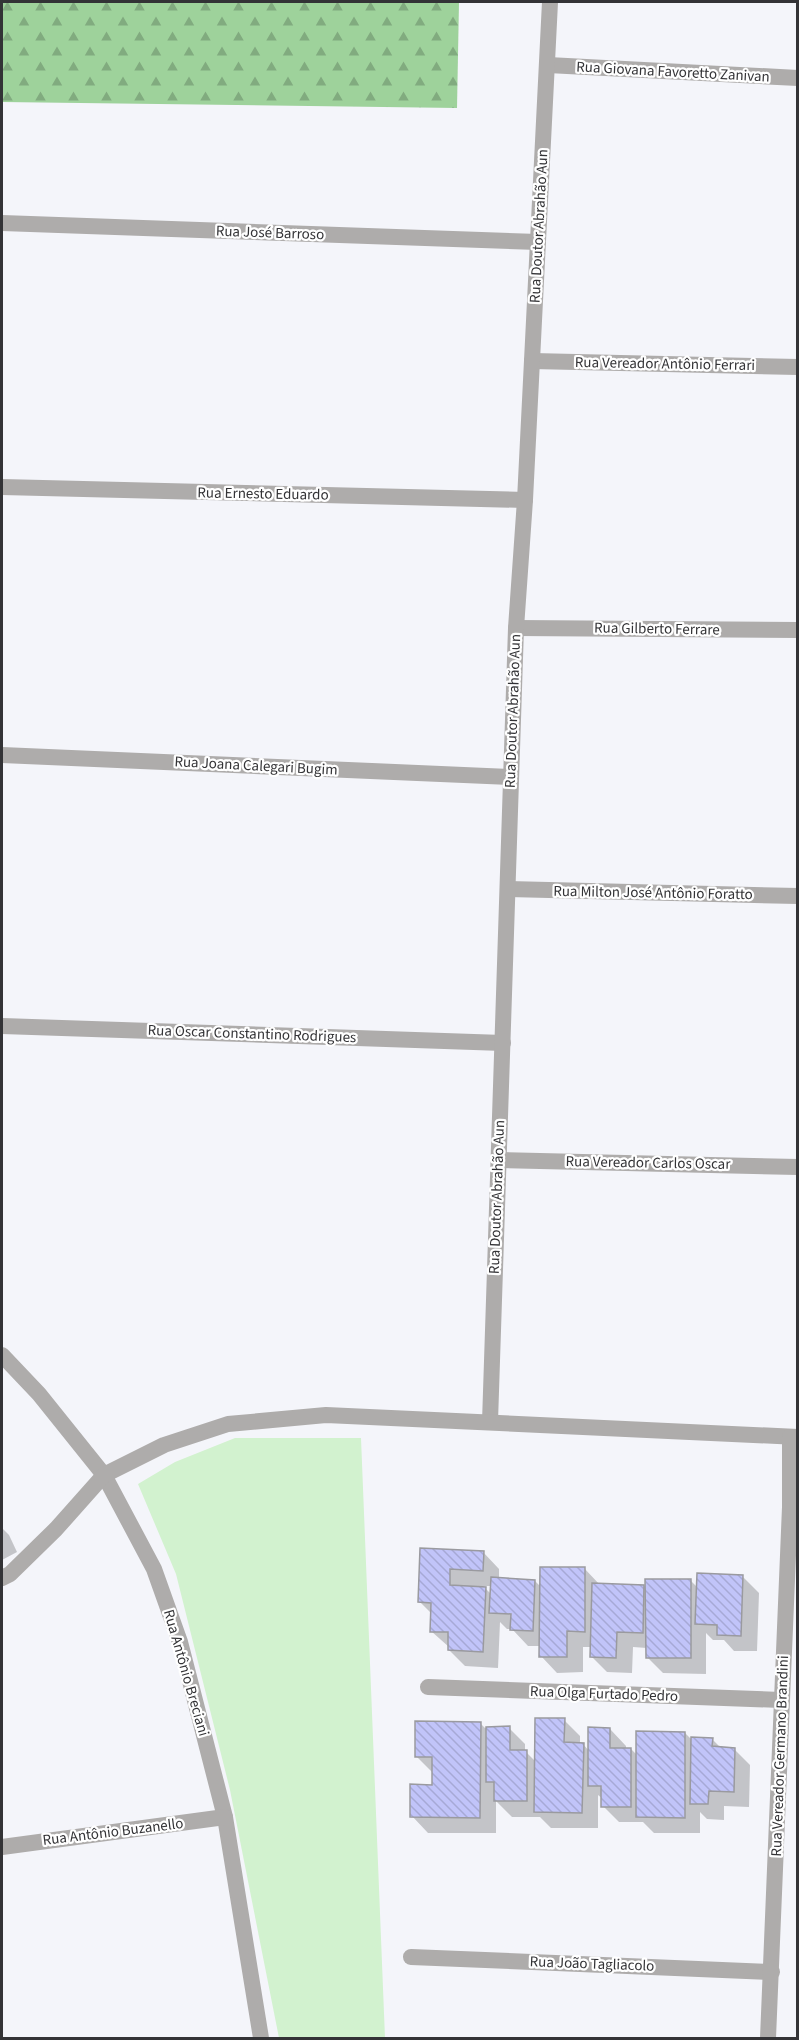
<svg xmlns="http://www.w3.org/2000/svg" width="799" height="2040" viewBox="0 0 799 2040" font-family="'Source Sans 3',sans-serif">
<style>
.forest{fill:url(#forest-firs)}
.park{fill:#d2f2cf}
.shadow{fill:#0003;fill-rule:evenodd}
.building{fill:url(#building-back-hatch);stroke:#9a9a9f;stroke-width:1.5}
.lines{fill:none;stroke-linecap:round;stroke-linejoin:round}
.minor{stroke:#aeacab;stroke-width:16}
.labels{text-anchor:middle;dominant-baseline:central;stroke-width:4.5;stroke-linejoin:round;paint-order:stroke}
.street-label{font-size:15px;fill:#333336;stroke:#fff}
</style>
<defs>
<pattern id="forest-firs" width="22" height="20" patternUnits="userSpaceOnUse" patternTransform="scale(1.5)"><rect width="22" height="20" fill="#9ed29b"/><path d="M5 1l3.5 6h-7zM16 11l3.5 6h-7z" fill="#81ab7f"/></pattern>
<pattern id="building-back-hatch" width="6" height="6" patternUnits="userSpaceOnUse" patternTransform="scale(1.5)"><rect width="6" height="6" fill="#c1c4f9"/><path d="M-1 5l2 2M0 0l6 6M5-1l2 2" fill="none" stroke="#a6a9d6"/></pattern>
</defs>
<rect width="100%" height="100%" fill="#f4f5fa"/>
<polygon class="forest" points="2,2 459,2 457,108 2,102"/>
<polygon class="park" points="235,1438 361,1438 385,2038 279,2038 230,1790 176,1574 138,1484 175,1462"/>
<g class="shadow">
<polygon points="2,1528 9,1535 17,1552 2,1560"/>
<path d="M422 1549 483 1552 499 1569V1579L535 1581 541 1587 584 1568 600 1585 644 1586 647 1589 690 1580 698 1588 743 1577 759 1593 757 1651H734L724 1640H713L706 1633V1674L663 1673 647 1657V1648L633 1647 632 1673 607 1672 591 1656 592 1647H583V1672L557 1673 541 1656V1646H528L512 1629H507L500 1622 498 1668 465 1666 449 1650V1647L431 1631 432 1614 420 1602ZM483 1586H492L491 1594Z"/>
<polygon points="564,1720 580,1736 580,1744 583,1744 589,1751 610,1729 626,1746 626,1749 631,1749 638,1756 685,1733 693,1741 712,1739 721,1748 734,1749 750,1765 749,1807 724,1806 724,1820 707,1819 700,1812 700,1833 654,1833 643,1822 619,1822 603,1806 603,1799 598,1795 598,1828 551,1828 540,1817 512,1817 496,1801 496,1833 428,1833 412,1816 433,1786 433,1773 417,1757 480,1723 485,1728 509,1728 525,1744 525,1751 536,1762"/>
</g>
<g class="building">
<polygon points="420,1548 484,1551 483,1571 450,1569 450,1585 486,1587 483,1652 448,1650 448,1632 430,1632 431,1603 418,1602"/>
<polygon points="540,1567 585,1567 585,1632 567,1631 567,1657 539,1657"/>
<polygon points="697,1573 743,1575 741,1636 717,1635 717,1625 695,1624"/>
<polygon points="491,1577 535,1580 533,1631 510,1630 511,1614 489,1613"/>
<polygon points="645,1579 691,1579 691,1658 646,1658"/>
<polygon points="592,1583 644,1585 643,1633 617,1632 616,1658 590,1657"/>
<polygon points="535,1718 565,1718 564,1742 584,1743 582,1813 534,1812"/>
<polygon points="415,1721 481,1722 480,1818 410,1817 410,1784 432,1785 432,1757 415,1757"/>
<polygon points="510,1726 510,1750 527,1750 527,1801 494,1801 494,1782 486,1782 486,1727"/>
<polygon points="588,1727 610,1728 610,1748 631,1748 631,1807 601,1807 601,1786 588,1786"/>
<polygon points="636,1731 685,1732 685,1818 636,1817"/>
<polygon points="691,1737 713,1738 712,1746 735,1748 734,1792 709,1791 708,1804 690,1804"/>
</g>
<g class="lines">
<g class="minor">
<polyline points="548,65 798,78"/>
<polyline points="2,223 538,242"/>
<polyline points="532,361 798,367"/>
<polyline points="2,487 525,500"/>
<polyline points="516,628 798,630"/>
<polyline points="2,755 511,777"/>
<polyline points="508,889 798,896"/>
<polyline points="2,1026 503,1043"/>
<polyline points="499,1160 798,1167"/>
<polyline points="2,1355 39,1394 104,1475 154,1569 180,1642 225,1817 261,2038"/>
<polyline points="490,1422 516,628 525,500 550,2"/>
<polyline points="2,1578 10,1574 56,1529 104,1475 164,1445 228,1424 326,1415 798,1437"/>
<polyline points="428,1687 781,1700"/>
<polyline points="2,1847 225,1817"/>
<polyline points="411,1957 772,1972"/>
<polyline points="768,2038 790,1507 790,1437"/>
</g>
</g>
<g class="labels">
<g class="street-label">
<text transform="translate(673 72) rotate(3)">Rua Giovana Favoretto Zanivan</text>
<text transform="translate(539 226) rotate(-87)">Rua Doutor Abrahão Aun</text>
<text transform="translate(270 233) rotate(2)">Rua José Barroso</text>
<text transform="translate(665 364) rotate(1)">Rua Vereador Antônio Ferrari</text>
<text transform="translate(263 494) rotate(1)">Rua Ernesto Eduardo</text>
<text transform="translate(657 629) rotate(1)">Rua Gilberto Ferrare</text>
<text transform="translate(513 711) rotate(-88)">Rua Doutor Abrahão Aun</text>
<text transform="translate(256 766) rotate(3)">Rua Joana Calegari Bugim</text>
<text transform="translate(653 893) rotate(1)">Rua Milton José Antônio Foratto</text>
<text transform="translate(252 1034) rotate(2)">Rua Oscar Constantino Rodrigues</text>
<text transform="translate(648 1163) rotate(1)">Rua Vereador Carlos Oscar</text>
<text transform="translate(497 1197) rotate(-88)">Rua Doutor Abrahão Aun</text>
<text transform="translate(186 1673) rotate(74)">Rua Antônio Breciani</text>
<text transform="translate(604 1694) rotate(2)">Rua Olga Furtado Pedro</text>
<text transform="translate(780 1756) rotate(-88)">Rua Vereador Germano Brandini</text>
<text transform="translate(113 1832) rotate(-7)">Rua Antônio Buzanello</text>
<text transform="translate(592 1964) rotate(2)">Rua João Tagliacolo</text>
</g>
</g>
<rect width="799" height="2040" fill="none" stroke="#333336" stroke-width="6"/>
</svg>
